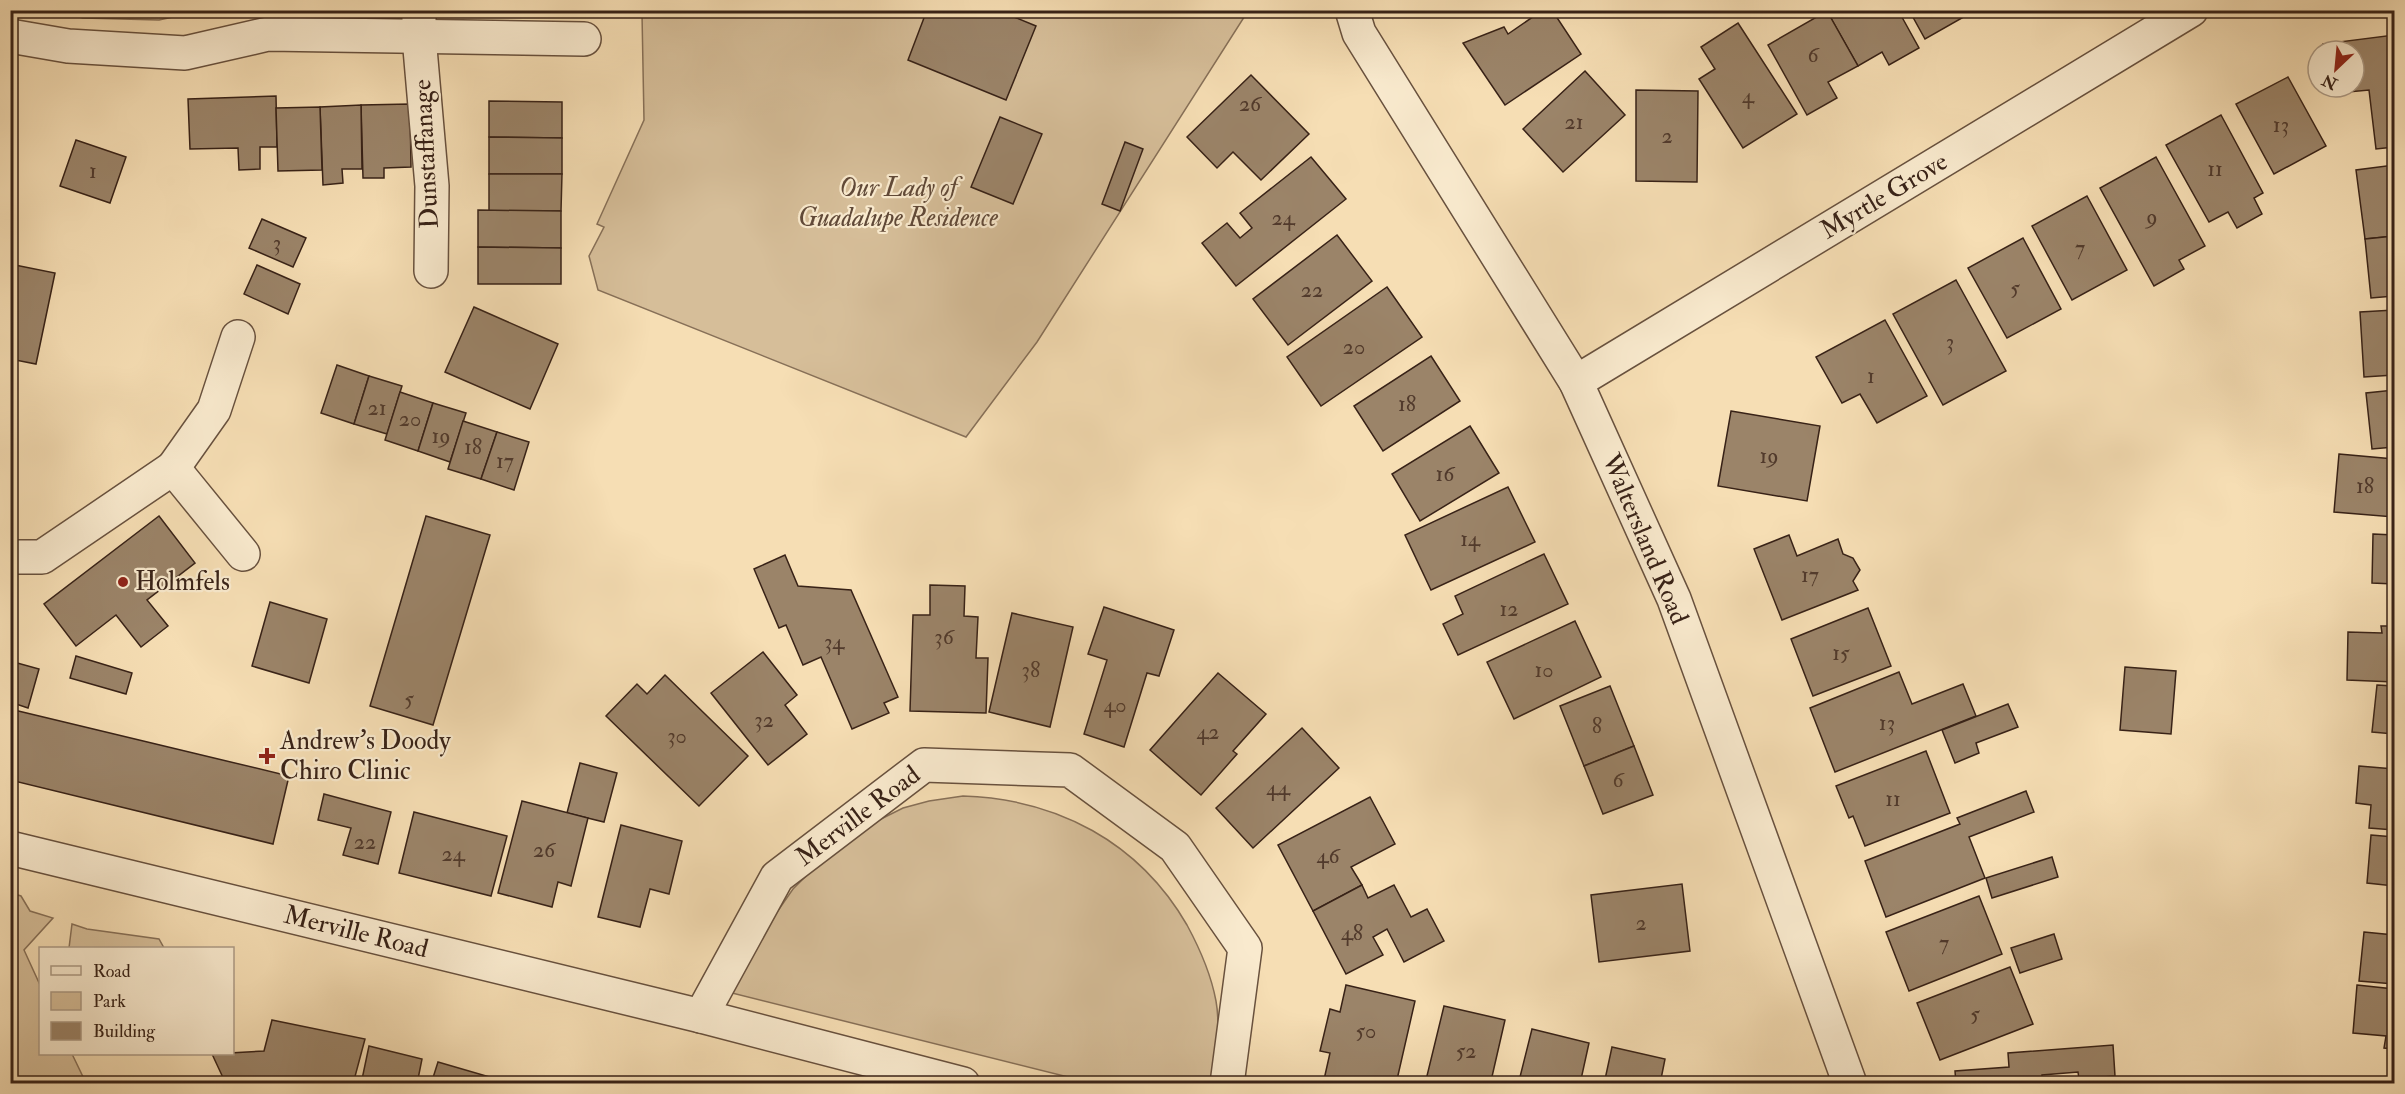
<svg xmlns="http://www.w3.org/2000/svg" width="2405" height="1094" viewBox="0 0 2405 1094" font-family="'IM FELL Double Pica',serif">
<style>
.green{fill:#d6be99;stroke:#877058;stroke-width:1.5}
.building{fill:#9b8469;stroke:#382217;stroke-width:1.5}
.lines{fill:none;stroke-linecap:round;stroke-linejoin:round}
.minor-casing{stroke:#68513e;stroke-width:36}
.minor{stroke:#f9eace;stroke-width:33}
.poi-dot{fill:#8f2418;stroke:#f9eace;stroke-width:2}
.labels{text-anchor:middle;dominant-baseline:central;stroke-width:4.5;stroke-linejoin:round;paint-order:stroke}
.number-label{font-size:22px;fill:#513a2c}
.street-label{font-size:26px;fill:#382217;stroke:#f9eace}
.park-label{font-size:26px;font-style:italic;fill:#604938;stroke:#f9eace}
.poi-label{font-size:26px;fill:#382217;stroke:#f9eace;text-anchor:start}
</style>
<rect width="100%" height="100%" fill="#f6deb4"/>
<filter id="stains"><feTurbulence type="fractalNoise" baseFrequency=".00333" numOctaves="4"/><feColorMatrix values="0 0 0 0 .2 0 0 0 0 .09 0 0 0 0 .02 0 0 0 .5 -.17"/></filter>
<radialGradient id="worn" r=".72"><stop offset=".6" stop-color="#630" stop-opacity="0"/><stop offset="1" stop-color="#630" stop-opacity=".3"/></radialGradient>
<g class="green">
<polygon points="55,11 201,11 159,20 83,18"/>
<polygon points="648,11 1248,11 1037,342 966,437 598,290 589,256 604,227 597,224 644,120 642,14"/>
<path d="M963 796C1057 799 1139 842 1187 925 1200 949 1211 974 1216 1001 1221 1029 1215 1056 1212 1084L1092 1083 732 993 752 948 793 889 817 865 877 821 903 808 929 801Z"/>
<polygon points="11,893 21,896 30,911 53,918 24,950 40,985 40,1054 72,1054 86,1083 11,1083"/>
<polygon points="72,924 87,929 159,939 164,948 69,948"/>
</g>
<g class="building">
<polygon points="927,10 997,10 1036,26 1006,100 908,60"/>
<polygon points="1543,10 1552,10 1581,54 1505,105 1463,43 1504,27 1508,34"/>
<polygon points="1898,10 1919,48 1889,65 1882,52 1858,66 1827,11"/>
<polygon points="1909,10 1976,10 1925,39"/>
<polygon points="1827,11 1858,66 1828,82 1837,98 1807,115 1768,45"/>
<polygon points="1738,23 1797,114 1743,148 1699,79 1715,69 1701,47"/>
<polygon points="2394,35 2394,147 2376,149 2369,90 2348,92 2345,87 2354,87 2354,51 2326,51 2323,44"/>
<polygon points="1585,71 1625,115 1563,172 1523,129"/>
<polygon points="1251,75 1309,134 1261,180 1233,152 1217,168 1187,137"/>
<polygon points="2288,77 2326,146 2274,174 2236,104"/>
<polygon points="1636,90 1698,91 1697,182 1636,181"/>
<polygon points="276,96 277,147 260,147 260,169 239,170 238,148 190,149 188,99"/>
<polygon points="489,101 562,102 562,138 489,137"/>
<polygon points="410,104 411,167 384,168 384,178 363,178 361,105"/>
<polygon points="361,105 362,169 342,169 343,183 323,185 320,107"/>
<polygon points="320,107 322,170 278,171 276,108"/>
<polygon points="2221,115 2263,193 2254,198 2262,214 2237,228 2228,212 2209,222 2166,145"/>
<polygon points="1000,117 1042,134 1013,204 971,187"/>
<polygon points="489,137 562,138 562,174 489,174"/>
<polygon points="76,140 126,157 110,203 60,186"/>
<polygon points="1125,142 1143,149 1120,211 1102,204"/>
<polygon points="1311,157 1346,199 1236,286 1202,243 1227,223 1240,238 1252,228 1240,213"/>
<polygon points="2156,157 2205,246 2179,260 2184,269 2154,286 2100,188"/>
<polygon points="2394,165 2394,236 2365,239 2356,170"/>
<polygon points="489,174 562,174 561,211 489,211"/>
<polygon points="2087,196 2127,270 2072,300 2032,226"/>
<polygon points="478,210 561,211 561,248 478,247"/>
<polygon points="262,219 306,238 293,267 249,248"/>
<polygon points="1337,235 1372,281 1288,345 1253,299"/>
<polygon points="2394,236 2394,296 2371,298 2365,239"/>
<polygon points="2023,238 2061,309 2007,338 1968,268"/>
<polygon points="478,247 561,248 561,284 478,284"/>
<polygon points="10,264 55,273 36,364 10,359"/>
<polygon points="257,265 300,284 288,314 244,294"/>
<polygon points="1956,280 2006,371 1943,405 1893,314"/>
<polygon points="1387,287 1422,337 1321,406 1287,357"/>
<polygon points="474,307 558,344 530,409 445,372"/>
<polygon points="2394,310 2394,375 2364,377 2360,312"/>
<polygon points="1885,320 1927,396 1877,423 1860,394 1842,403 1816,357"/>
<polygon points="1431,356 1460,401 1383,451 1354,406"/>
<polygon points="337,365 369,376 354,424 321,413"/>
<polygon points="369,376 402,386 387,434 354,424"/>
<polygon points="2394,390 2394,447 2372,449 2366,393"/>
<polygon points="400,392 433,403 418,451 385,440"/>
<polygon points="433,403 466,413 450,462 418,451"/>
<polygon points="1731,411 1820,426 1807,501 1718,486"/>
<polygon points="463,421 497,432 481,479 448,469"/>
<polygon points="1470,426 1499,473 1420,521 1392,474"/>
<polygon points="497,432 529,442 514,490 481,479"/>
<polygon points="2339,454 2394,459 2394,517 2334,512"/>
<polygon points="1508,487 1535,542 1431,590 1405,535"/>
<polygon points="159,516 195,563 147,600 168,626 141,647 116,615 76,646 44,604"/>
<polygon points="426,516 490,535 433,725 370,706"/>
<polygon points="2373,534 2394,535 2394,584 2372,583"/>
<polygon points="1789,535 1797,556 1838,539 1843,554 1853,558 1860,570 1853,581 1858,590 1782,620 1754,549"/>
<polygon points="1544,554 1568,604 1458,655 1443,624 1463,614 1455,596"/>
<polygon points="785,555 798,586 851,590 898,697 884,703 889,713 852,729 821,657 803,665 786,625 779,628 754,569"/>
<polygon points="930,585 965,586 964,616 978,617 976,658 988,658 986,713 910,711 913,615 930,615"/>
<polygon points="270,602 327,619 309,683 252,666"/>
<polygon points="1104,607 1174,630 1159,676 1147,673 1124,747 1084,734 1107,660 1088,654"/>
<polygon points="1868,608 1891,666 1813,696 1791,639"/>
<polygon points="1012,613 1073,627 1050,727 989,712"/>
<polygon points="1575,621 1601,677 1514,719 1487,662"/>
<polygon points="2381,626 2394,626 2394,682 2347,680 2348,632 2382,633"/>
<polygon points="763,652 797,695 785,705 807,734 768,765 711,693"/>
<polygon points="76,656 132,673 126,694 70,678"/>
<polygon points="10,661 39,669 28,708 10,702"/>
<polygon points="2125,667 2176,671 2171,734 2120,730"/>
<polygon points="1899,672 1912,704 1963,684 1976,716 1835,772 1810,708"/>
<polygon points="1218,673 1266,714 1233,751 1237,754 1201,795 1150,750"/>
<polygon points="665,675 748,756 699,806 606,716 637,684 647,694"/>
<polygon points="2377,685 2394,686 2394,734 2372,732"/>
<polygon points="1610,686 1634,746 1584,766 1560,706"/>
<polygon points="2008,704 2018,727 1976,743 1979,753 1955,763 1942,730"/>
<polygon points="10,709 289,776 273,844 10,780"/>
<polygon points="1302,728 1339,768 1253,848 1216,808"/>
<polygon points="1634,746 1653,795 1603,814 1584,766"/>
<polygon points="1926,751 1950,813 1865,846 1853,816 1849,818 1836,786"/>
<polygon points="580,763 617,773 604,822 567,813"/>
<polygon points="2359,766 2394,769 2394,830 2369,828 2371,805 2356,803"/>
<polygon points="2026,791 2034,812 1969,837 1985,878 1886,917 1865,861 1960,824 1957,818"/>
<polygon points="324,794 391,812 378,864 343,855 351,828 318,820"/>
<polygon points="1370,797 1395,844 1351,867 1362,885 1313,911 1278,845"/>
<polygon points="522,801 588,818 571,886 558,882 552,907 498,893"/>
<polygon points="414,812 507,836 491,896 399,873"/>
<polygon points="621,825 682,841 669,894 650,889 640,927 598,917"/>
<polygon points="2371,835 2394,837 2394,886 2367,883"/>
<polygon points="2052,857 2058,877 1992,898 1986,878"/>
<polygon points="1682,884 1690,951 1599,962 1591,895"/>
<polygon points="1362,885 1368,898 1394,885 1411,917 1427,909 1444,941 1404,962 1387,929 1373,937 1383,955 1346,974 1313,911"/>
<polygon points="1979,896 2002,954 1909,991 1886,932"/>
<polygon points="2364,932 2394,935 2394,984 2359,981"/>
<polygon points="2054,934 2062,959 2020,973 2011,948"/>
<polygon points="2010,967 2033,1024 1940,1060 1917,1003"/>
<polygon points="1346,985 1415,1001 1396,1084 1323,1084 1330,1053 1320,1051 1330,1009 1340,1012"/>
<polygon points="2357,985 2394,989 2394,1049 2384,1048 2386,1036 2353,1033"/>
<polygon points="1444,1006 1505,1020 1491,1081 1502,1084 1425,1084"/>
<polygon points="272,1020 365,1039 353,1084 226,1084 212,1054 264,1051"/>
<polygon points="1532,1029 1589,1043 1580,1084 1507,1084 1508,1078 1519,1081"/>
<polygon points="2113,1045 2115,1076 2079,1079 2078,1072 2042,1075 2042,1084 1956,1084 1955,1071 2009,1067 2008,1053"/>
<polygon points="369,1046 422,1059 417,1084 361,1084"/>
<polygon points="1612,1047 1665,1059 1660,1084 1604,1084"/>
<polygon points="438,1062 500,1080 499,1084 431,1084"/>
<polygon points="505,1077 535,1084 503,1084"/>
</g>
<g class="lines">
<defs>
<g id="minor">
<polyline points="419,10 419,37 432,186 431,271"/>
<polyline points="1352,10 1359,33 1576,382 1674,599 1850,1084"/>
<polyline points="10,36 68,46 185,53 268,34 584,39"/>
<polyline points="1576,382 2191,10"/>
<polyline points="173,468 214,410 238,337"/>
<polyline points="10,557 42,557 173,468 243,554"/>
<polyline points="10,848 701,1016 963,1084"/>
<polyline points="701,1016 777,877 924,765 1070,770 1175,847 1245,948 1227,1084"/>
</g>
</defs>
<use href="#minor" class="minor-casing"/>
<use href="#minor" class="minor"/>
</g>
<g class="poi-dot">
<circle cx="123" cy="582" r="6"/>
<path d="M264 747h6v6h6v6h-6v6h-6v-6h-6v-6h6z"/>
</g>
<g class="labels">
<g class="number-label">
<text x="1813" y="55">6</text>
<text x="1748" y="96">4</text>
<text x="1250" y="104">26</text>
<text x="1574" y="122">21</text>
<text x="2281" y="125">13</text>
<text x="1667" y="136">2</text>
<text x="2215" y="169">11</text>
<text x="93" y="171">1</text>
<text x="2152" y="217">9</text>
<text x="1283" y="218">24</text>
<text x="277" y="243">3</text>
<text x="2080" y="248">7</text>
<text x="2015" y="288">5</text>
<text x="1312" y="290">22</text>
<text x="1950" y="342">3</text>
<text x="1354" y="347">20</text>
<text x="1871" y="376">1</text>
<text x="1407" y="404">18</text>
<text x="377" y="408">21</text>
<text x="410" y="419">20</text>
<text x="441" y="436">19</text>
<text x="473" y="447">18</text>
<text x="1769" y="456">19</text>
<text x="505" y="461">17</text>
<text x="1445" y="474">16</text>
<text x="2365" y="486">18</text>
<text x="1470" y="539">14</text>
<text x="1810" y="575">17</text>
<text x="1509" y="609">12</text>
<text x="944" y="637">36</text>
<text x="834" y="642">34</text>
<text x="1841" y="653">15</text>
<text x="1031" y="670">38</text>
<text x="1544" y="670">10</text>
<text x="409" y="699">5</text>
<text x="1115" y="705">40</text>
<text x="764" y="720">32</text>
<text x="1887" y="723">13</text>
<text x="1597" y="726">8</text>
<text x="1208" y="732">42</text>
<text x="677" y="736">30</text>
<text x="1618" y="780">6</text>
<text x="1278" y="788">44</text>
<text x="1893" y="799">11</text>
<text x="365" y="842">22</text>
<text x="544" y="850">26</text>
<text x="453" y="854">24</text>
<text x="1328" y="856">46</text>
<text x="1641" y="923">2</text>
<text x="1352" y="933">48</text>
<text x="1944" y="943">7</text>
<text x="1975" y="1014">5</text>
<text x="1366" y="1031">50</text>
<text x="1466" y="1051">52</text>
</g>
<g class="street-label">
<text transform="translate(426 154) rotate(-93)">Dunstaffanage</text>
<text transform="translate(1884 196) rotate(-31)">Myrtle Grove</text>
<text transform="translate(1645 539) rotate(67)">Waltersland Road</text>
<text transform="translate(858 816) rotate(-37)">Merville Road</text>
<text transform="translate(356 932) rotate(14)">Merville Road</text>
</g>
<g class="park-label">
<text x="898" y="188">Our Lady of<tspan x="898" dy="30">Guadalupe Residence</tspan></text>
</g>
<g class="poi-label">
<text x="135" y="582">Holmfels</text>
<text x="280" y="741">Andrew's Doody<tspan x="280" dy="30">Chiro Clinic</tspan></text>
</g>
</g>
<rect width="2405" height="1094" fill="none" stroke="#f6deb4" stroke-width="36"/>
<rect x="12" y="12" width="2381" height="1070" fill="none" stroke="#382217" stroke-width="3"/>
<rect x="18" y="18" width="2369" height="1058" fill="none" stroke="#382217" stroke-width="1.5"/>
<rect x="39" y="947" width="195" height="108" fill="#f9eace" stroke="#ac9a85" stroke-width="1.5"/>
<rect x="51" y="966" width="30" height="9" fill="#f9eace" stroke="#ac9a85" stroke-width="1.5"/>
<text x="93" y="977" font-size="18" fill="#382217">Road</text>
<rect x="51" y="992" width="30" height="18" fill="#d6be99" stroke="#ac9a85" stroke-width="1.5"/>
<text x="93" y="1007" font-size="18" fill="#382217">Park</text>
<rect x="51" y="1022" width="30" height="18" fill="#9b8469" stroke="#ac9a85" stroke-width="1.5"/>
<text x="93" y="1037" font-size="18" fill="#382217">Building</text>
<g transform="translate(2336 69) rotate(206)"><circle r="28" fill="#f9eace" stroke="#ac9a85" stroke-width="1.5"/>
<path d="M0-4.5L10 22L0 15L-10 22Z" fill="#8f2418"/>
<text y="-9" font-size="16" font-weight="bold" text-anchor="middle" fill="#382217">N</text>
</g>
<rect width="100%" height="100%" filter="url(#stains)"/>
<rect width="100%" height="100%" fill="url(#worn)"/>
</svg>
